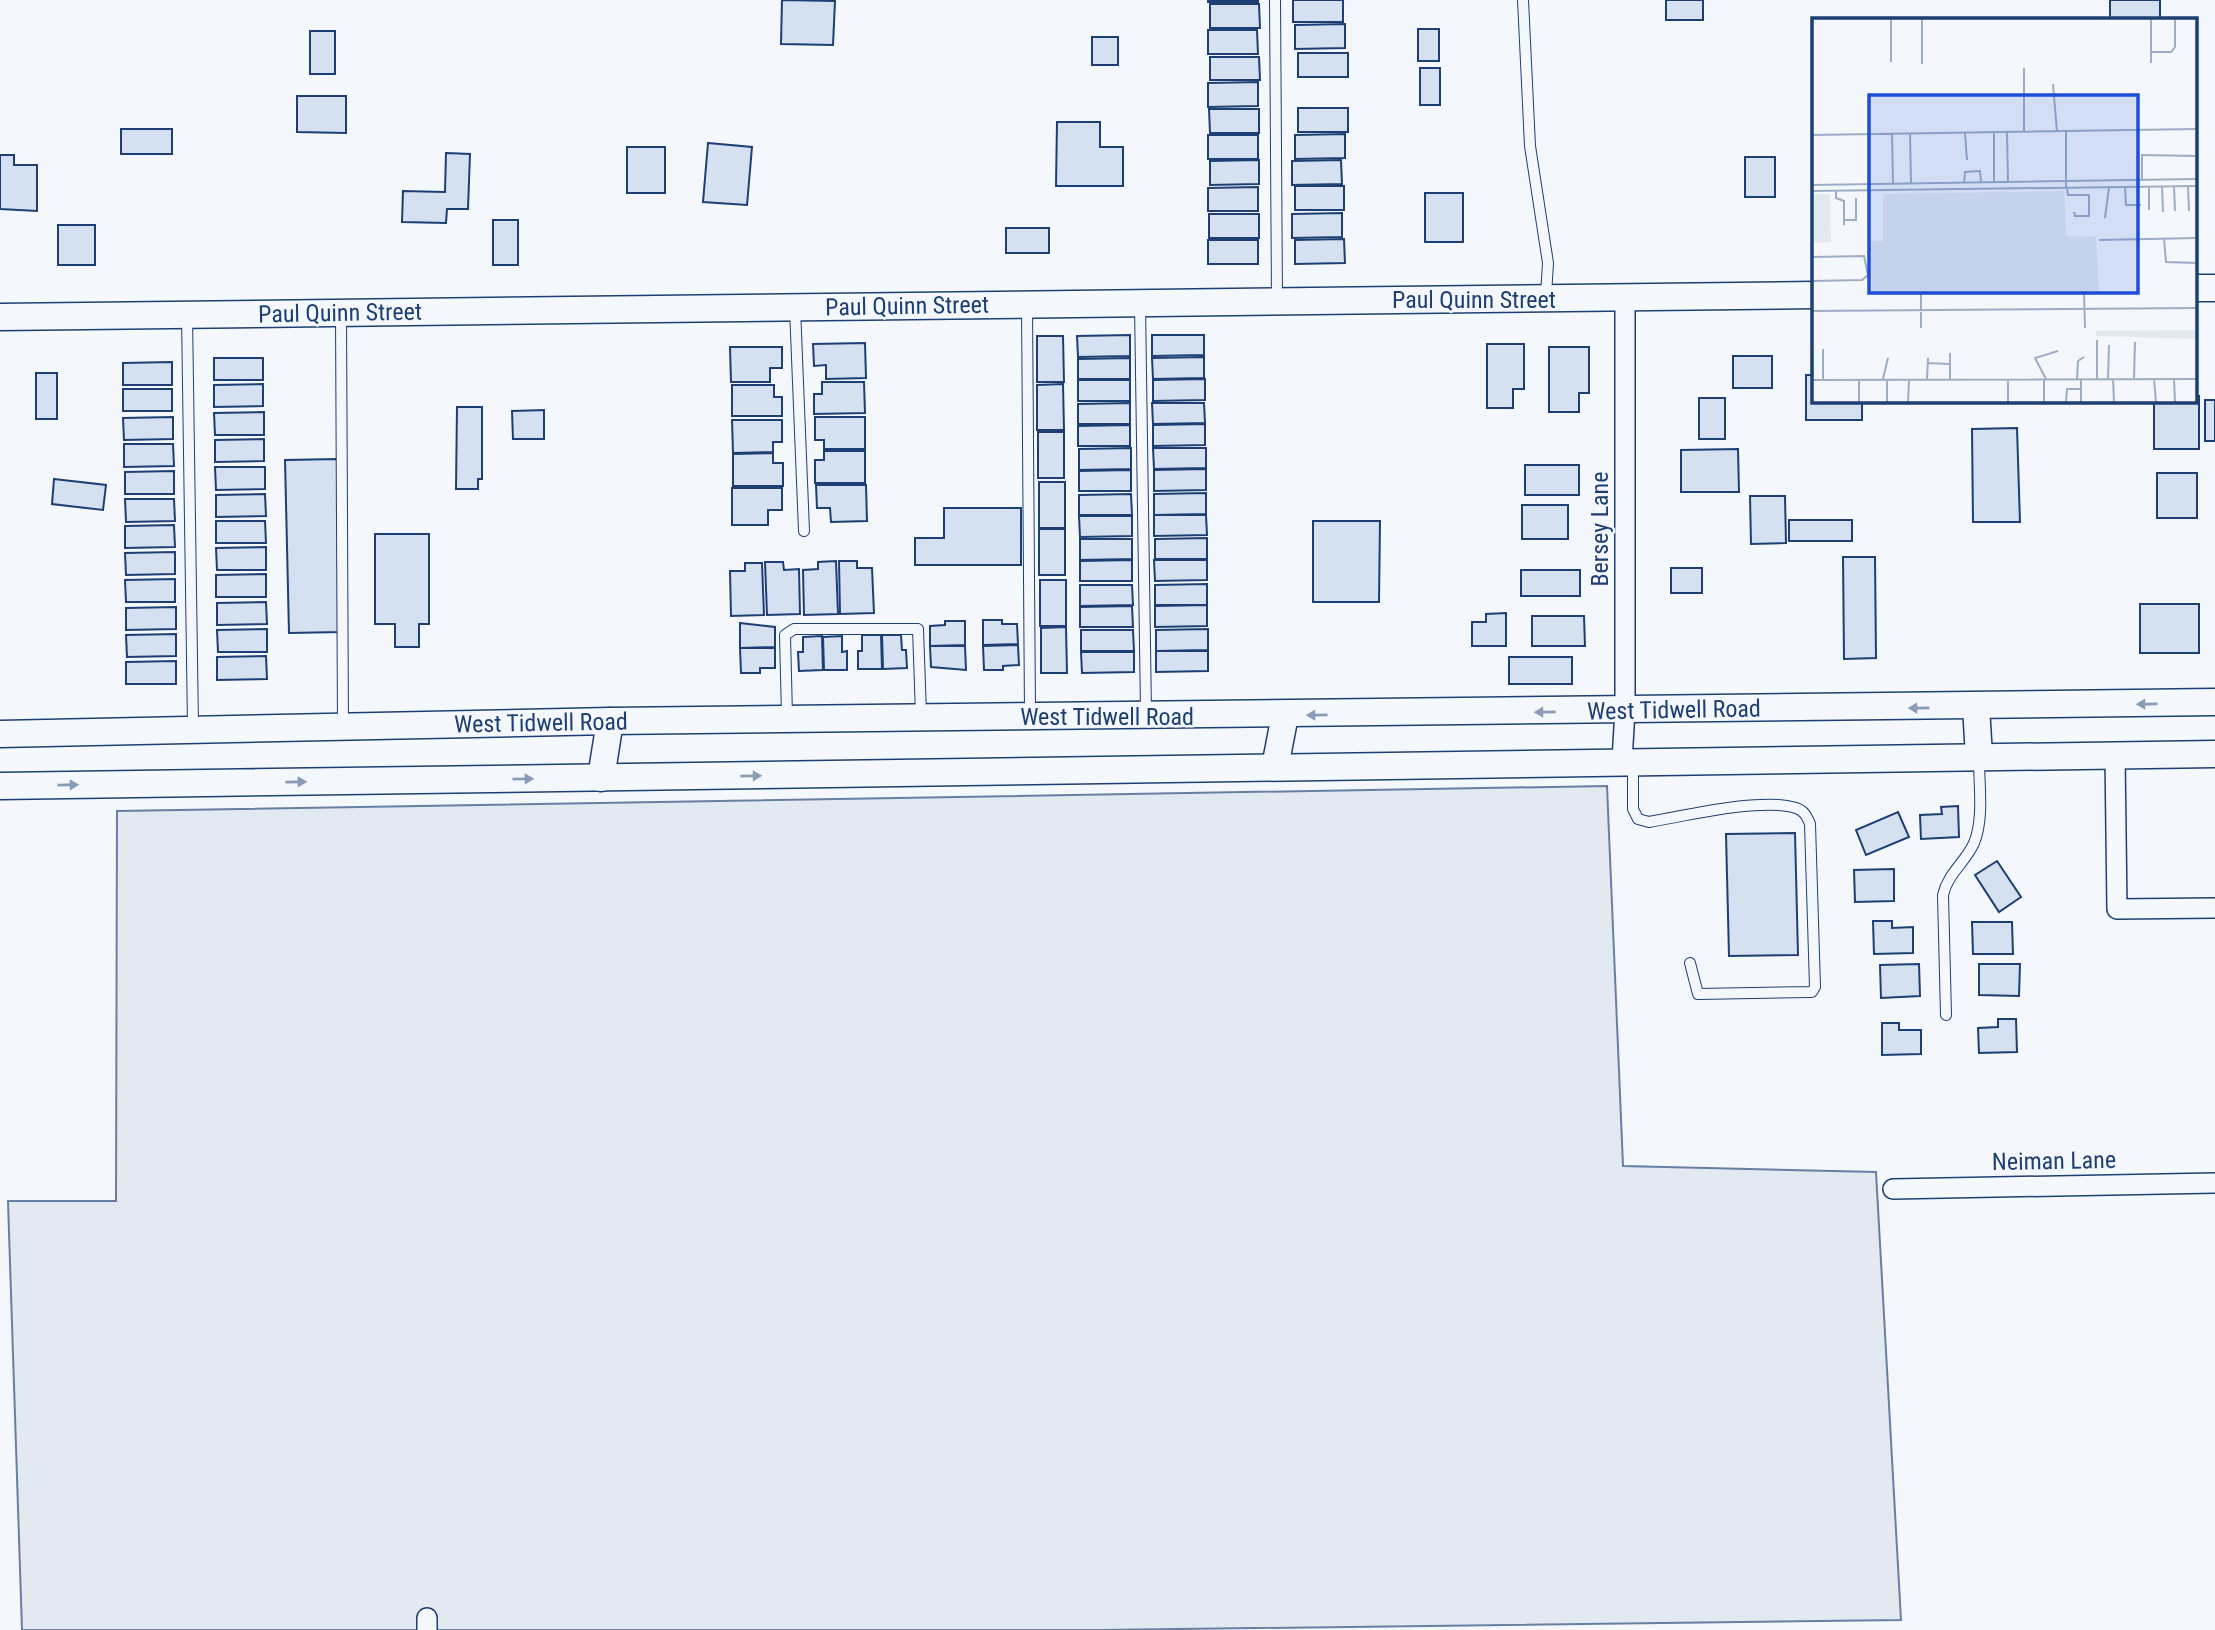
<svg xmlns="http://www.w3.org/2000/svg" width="2215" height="1630" viewBox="0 0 2215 1630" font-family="'Roboto Condensed',sans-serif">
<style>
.green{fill:#e3e9f0;stroke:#687fa3;stroke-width:2}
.building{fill:#d5e0f0;stroke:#1d3f73;stroke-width:2}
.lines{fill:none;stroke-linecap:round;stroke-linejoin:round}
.lane-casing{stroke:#1d3f73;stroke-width:12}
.street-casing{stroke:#1d3f73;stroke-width:22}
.secondary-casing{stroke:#1d3f73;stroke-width:29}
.lane{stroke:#f4f7fb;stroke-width:10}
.street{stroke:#f4f7fb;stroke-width:19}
.secondary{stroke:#f4f7fb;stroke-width:26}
.oneway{fill:#889bb7}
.labels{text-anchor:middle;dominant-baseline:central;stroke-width:5;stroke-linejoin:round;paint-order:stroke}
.street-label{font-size:24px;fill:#1d3f73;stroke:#f4f7fb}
.inset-road{fill:none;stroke:#9eadc5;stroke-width:2}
.view{fill:#1d4ed8;fill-opacity:0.15;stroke:#1d4ed8;stroke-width:3.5}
.inset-edge{fill:none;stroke:#1d3f73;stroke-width:3.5}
</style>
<rect width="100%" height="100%" fill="#f4f7fb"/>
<polygon class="green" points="1607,786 1623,1166 1876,1172 1901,1620 1101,1630 22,1630 8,1201 116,1201 117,811"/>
<g class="building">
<polygon points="782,0 835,1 833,45 781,44"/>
<rect x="1208" y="0" width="50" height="2"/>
<rect x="1293" y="0" width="50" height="22"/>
<rect x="1666" y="0" width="37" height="20"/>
<rect x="2110" y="0" width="50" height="19"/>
<polygon points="1210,4 1259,4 1260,28 1210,28"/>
<polygon points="1345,24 1345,48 1295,49 1295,25"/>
<rect x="1418" y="29" width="21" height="32"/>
<polygon points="1208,30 1257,30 1258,54 1208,54"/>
<rect x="310" y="31" width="25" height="43"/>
<rect x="1092" y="37" width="26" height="28"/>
<rect x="1298" y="53" width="50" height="24"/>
<polygon points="1210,57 1259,57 1260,80 1210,80"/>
<rect x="1420" y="68" width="20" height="37"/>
<polygon points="1258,82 1258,106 1208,107 1208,83"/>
<polygon points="297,96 346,96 346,133 297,132"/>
<rect x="1298" y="108" width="50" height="24"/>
<polygon points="1209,109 1259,109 1259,133 1210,133"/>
<polygon points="1057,122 1100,122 1100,147 1123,147 1123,186 1056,186"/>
<rect x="121" y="129" width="51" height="25"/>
<polygon points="1345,134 1345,158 1295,159 1295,135"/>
<rect x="1208" y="135" width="50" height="24"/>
<polygon points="708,143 752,147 747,205 703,202"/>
<rect x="627" y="147" width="38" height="46"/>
<polygon points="446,153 470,154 468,209 447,209 446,223 402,222 403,191 445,192"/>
<polygon points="0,155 14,155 14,165 37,165 37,211 0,209"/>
<rect x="1745" y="157" width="30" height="40"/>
<polygon points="1259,160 1259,184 1210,185 1210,161"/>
<polygon points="1341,160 1342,184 1292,185 1292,161"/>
<rect x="1295" y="186" width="49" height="24"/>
<polygon points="1258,187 1258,211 1208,211 1208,188"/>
<rect x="1425" y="193" width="38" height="49"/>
<polygon points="1342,213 1342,237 1292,238 1292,214"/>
<rect x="1209" y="214" width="50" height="24"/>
<rect x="493" y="220" width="25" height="45"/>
<rect x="58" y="225" width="37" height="40"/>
<rect x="1006" y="228" width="43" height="25"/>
<polygon points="1344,239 1345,263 1295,264 1295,240"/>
<rect x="1208" y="240" width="50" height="24"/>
<polygon points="1130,335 1130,356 1078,357 1077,336"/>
<polygon points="1152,335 1204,335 1204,355 1152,356"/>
<polygon points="1037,336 1063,336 1064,382 1037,382"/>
<polygon points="865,343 866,378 826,379 826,365 814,366 813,344"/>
<polygon points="1487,344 1524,344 1524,389 1513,389 1513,408 1487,408"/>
<polygon points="730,347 782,347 782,368 770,368 770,382 731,382"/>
<polygon points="1549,347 1589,347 1589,393 1579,393 1579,412 1549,412"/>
<rect x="1733" y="356" width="39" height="32"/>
<polygon points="1204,357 1204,378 1153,379 1152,358"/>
<rect x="214" y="358" width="49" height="22"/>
<polygon points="1130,358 1130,379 1078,379 1078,359"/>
<polygon points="172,362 172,385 123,385 123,363"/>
<rect x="36" y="373" width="21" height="46"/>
<polygon points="1806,375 1814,375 1814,401 1862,401 1862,420 1806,420"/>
<polygon points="1205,379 1205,400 1153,401 1153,380"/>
<rect x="1078" y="380" width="52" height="21"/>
<polygon points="822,382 864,382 865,413 814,414 814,394 822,394"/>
<polygon points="263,384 263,406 214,407 214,385"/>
<polygon points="1063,384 1064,430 1037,430 1037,385"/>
<polygon points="732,385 774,385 774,397 782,397 782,416 732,416"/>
<rect x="123" y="389" width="49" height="22"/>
<polygon points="2196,396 2199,396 2199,449 2154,449 2154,401 2196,401"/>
<rect x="1699" y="398" width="26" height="41"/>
<rect x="2205" y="400" width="10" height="41"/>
<polygon points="1130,403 1130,424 1078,424 1078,404"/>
<polygon points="1152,403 1204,403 1205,423 1153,424"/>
<polygon points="457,407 482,407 482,479 478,479 478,489 456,489"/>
<polygon points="544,410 544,439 513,439 512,411"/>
<polygon points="264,412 264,435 215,435 214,413"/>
<polygon points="173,417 173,439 124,440 123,418"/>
<polygon points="815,417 865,417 865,449 824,449 824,440 815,440"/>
<polygon points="732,420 782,420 782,442 773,442 773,452 733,453"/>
<polygon points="1205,424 1205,445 1153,446 1153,425"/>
<polygon points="1130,425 1130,446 1078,446 1078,426"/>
<polygon points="2017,428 2020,522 1973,522 1972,429"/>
<rect x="1038" y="432" width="26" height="46"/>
<polygon points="264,439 264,461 215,462 215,440"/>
<polygon points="124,444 173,444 174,466 124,467"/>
<polygon points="1131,448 1131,469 1079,470 1079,449"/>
<polygon points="1153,448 1206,448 1206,468 1154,469"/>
<polygon points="1738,449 1739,492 1681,492 1681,450"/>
<polygon points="824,451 865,451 865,483 815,483 815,460 824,460"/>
<polygon points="773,453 773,463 783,463 783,486 733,486 733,454"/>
<polygon points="337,459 341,632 289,633 285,460"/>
<rect x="1525" y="465" width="54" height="30"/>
<polygon points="215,467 265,467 265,489 216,490"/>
<polygon points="1206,469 1206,490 1154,491 1154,470"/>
<polygon points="1131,470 1131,491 1079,491 1079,471"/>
<polygon points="174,471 174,494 125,494 125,472"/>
<rect x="2157" y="473" width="40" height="45"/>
<polygon points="54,479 106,485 103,510 52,504"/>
<rect x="1039" y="482" width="26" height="46"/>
<polygon points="816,485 866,485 867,521 831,522 830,508 817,508"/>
<polygon points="732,488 782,488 782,510 768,510 768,525 732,525"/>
<polygon points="1206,493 1206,514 1154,515 1154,494"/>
<polygon points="265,494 266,516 216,517 216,495"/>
<polygon points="1131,494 1132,515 1079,515 1079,495"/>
<polygon points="1750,496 1785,496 1786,543 1751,544"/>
<polygon points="125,499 174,499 175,521 126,522"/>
<rect x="1522" y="505" width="46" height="34"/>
<polygon points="944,508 1021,508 1021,565 915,565 915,538 944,538"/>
<polygon points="1154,515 1206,515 1207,535 1154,536"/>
<polygon points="1079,516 1132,516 1132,536 1080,537"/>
<rect x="1789" y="520" width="63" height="21"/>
<polygon points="216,521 265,521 266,543 216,543"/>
<polygon points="1313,521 1380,521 1379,602 1313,602"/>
<polygon points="174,525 175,547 125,548 125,526"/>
<rect x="1039" y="529" width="26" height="46"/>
<polygon points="375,534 429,534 429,624 419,624 419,647 395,647 395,624 375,624"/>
<polygon points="1207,538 1207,559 1155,559 1155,539"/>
<polygon points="1080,539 1132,539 1132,559 1080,560"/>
<polygon points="266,547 266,570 217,570 216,548"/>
<polygon points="175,552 175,574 126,575 125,553"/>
<polygon points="1843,557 1875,557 1876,658 1844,659"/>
<polygon points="1132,560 1132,581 1080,581 1080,561"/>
<polygon points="1154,560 1207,560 1207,580 1155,581"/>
<polygon points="836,561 838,614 804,615 803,570 818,569 818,562"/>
<polygon points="839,561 857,561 857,568 872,568 874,613 840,614"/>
<polygon points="765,562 783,562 784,570 799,569 800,614 767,615"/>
<polygon points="745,563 762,563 764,615 731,616 730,571 745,571"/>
<rect x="1671" y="568" width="31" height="25"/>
<rect x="1521" y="570" width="59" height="26"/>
<polygon points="266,574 266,597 216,597 216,575"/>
<polygon points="175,579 175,602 126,602 125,580"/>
<rect x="1040" y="580" width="26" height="46"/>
<polygon points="1207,584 1207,605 1155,605 1155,585"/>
<polygon points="1080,585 1132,585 1133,605 1080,606"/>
<polygon points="266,602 267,624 217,625 217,603"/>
<rect x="2140" y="604" width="59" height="49"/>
<polygon points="1207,605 1207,626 1155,627 1155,606"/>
<polygon points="1132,606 1133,627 1080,627 1080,607"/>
<polygon points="176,607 176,629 126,630 126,608"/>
<polygon points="1506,613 1506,646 1472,646 1472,622 1486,622 1486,614"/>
<polygon points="1532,616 1584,616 1585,646 1532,646"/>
<polygon points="983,620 1002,620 1002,624 1017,624 1018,644 983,645"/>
<polygon points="945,621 965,621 965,645 930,646 930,626 945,625"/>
<polygon points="740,623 775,627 775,647 740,648"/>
<polygon points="1066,627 1067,673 1041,673 1041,628"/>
<polygon points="267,629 267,652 218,652 217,630"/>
<polygon points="1208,629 1208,650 1156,651 1156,630"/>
<polygon points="1081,630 1133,630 1134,651 1081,651"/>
<polygon points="176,634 176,656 127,657 126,635"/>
<polygon points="862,635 881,635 882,669 858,669 858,651 862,651"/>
<polygon points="882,635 901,635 902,650 906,650 907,668 883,669"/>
<polygon points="822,636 823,670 799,671 798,652 803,652 803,637"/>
<polygon points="842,636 842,652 847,651 847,670 824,670 823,637"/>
<polygon points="1018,645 1019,665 1003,666 1003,670 984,670 983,646"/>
<polygon points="930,646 965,646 966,670 931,667"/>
<polygon points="740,648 775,648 775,668 760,668 760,673 741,673"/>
<polygon points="1156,651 1208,651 1208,671 1156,672"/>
<polygon points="1081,652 1134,652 1134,672 1082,673"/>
<polygon points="266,656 267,679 217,680 217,657"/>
<rect x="1509" y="657" width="63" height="27"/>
<polygon points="176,661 176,684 126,684 126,662"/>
<polygon points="1958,806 1959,837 1921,839 1920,815 1942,814 1941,807"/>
<polygon points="1898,812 1909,837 1866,855 1856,830"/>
<polygon points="1795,833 1798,955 1729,956 1726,834"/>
<polygon points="1997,861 2021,897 1999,912 1975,875"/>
<polygon points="1894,869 1894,901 1855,902 1854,870"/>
<polygon points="1873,921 1892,921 1892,928 1913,927 1913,953 1874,954"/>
<polygon points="1972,922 2012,922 2013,954 1973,954"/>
<polygon points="1919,964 1920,996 1881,998 1880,965"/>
<polygon points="1979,964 2020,964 2019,996 1979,995"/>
<polygon points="1998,1019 2016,1019 2017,1052 1979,1053 1978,1028 1998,1027"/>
<polygon points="1882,1023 1899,1023 1899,1030 1921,1030 1921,1054 1882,1055"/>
</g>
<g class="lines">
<defs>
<g id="lane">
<polyline points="1275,0 1277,300"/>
<polyline points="1523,0 1530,146 1548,263 1546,295"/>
<polyline points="1140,304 1146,712"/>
<polyline points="1027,305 1030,713"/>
<polyline points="795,308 804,531"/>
<polyline points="341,314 343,726"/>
<polyline points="187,315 193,727"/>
<polyline points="787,716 785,635 794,629 918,629 921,714"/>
<path d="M1633 764V809L1638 819 1649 822C1685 816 1762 797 1796 808 1805 811 1807 817 1810 824L1815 987 1812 992 1698 994 1690 963"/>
<path d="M1946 1015 1943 895C1948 873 1965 863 1974 843 1984 819 1979 786 1979 760"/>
</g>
<g id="street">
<polyline points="2115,755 2117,909 2215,908"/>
<polyline points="1622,761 1625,710 1625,298"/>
<polyline points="1893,1189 2215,1183"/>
<polyline points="427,1618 427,1630"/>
</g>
<g id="secondary">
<polyline points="2196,288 2215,288"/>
<polyline points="0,317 1814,295"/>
<polyline points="1976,707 1979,756"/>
<polyline points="0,734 610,721 2215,702"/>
<polyline points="1275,767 1285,715"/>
<polyline points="601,778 610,721"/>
<polyline points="0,786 2215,754"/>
</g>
</defs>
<use href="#lane" class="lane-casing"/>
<use href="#street" class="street-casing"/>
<use href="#secondary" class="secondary-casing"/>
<use href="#lane" class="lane"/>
<use href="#street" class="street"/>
<use href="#secondary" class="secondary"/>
</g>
<defs><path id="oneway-solid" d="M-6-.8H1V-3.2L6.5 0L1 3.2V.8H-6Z" transform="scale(1.75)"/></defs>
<g class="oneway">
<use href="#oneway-solid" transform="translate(2147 704) rotate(179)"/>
<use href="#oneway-solid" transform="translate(1919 708) rotate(179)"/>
<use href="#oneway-solid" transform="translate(1545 712) rotate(179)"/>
<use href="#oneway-solid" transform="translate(1317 715) rotate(179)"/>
<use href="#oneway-solid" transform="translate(751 776) rotate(-1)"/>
<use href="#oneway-solid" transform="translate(523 779) rotate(-1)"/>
<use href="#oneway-solid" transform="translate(296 782) rotate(-1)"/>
<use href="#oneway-solid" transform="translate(68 785) rotate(-1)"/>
</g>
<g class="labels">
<g class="street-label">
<text x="1474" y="300">Paul Quinn Street</text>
<text transform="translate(907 306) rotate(-1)">Paul Quinn Street</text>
<text transform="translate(340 313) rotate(-1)">Paul Quinn Street</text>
<text transform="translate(1600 529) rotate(-90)">Bersey Lane</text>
<text transform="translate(1674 710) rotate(-1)">West Tidwell Road</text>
<text x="1107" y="717">West Tidwell Road</text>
<text transform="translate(541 723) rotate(-1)">West Tidwell Road</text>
<text transform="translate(2054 1161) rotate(-1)">Neiman Lane</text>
</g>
</g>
<g transform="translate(1812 18)">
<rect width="385" height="385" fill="#f4f7fb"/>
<path d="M252 173 254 218 284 219 287 274 60 277 58 223H71V176ZM0 176H18L19 224 0 225ZM385 312V321L284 318V313Z" fill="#e3e9f0"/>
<path class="inset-road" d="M79 1V44M110 1V46M339 1V45M339 34H359L363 29V1M212 50V114M241 66 245 114M182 114V164M195 114 196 164M98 115 99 165M153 115 155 142M80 116 81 166M0 117 385 111M330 162V137L385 138M152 165 153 154 168 153 169 164M0 167 385 161M362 168 363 193M376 168 377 193M313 169 314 187H329M337 169V192M350 169 351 194M254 170V113M255 170 256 177H277V198H263L262 194M0 173 385 168M24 173V180L32 183V207M293 200 297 169M33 202H44V180M352 220 354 244 385 245M287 222 385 220M0 239 52 238 56 257 50 262 0 263M109 274V310M272 275 273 310M0 293 385 290M285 322V361M385 324V346M11 331V362M116 345 137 346M322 360 323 324M71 361 76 340M115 361 116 340M138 361V335M234 361 223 340 246 333M265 361 266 343 272 339M296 361 297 327M301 361 302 384M342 361 344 384M362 361 363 384M0 362 385 361M75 362V384M196 362V384M232 362V384M47 384V362M96 384 97 362M254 384 255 371H269M269 384V362"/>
<path class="view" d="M57 77H326V275H57Z"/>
<rect width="385" height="385" class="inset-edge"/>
</g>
</svg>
